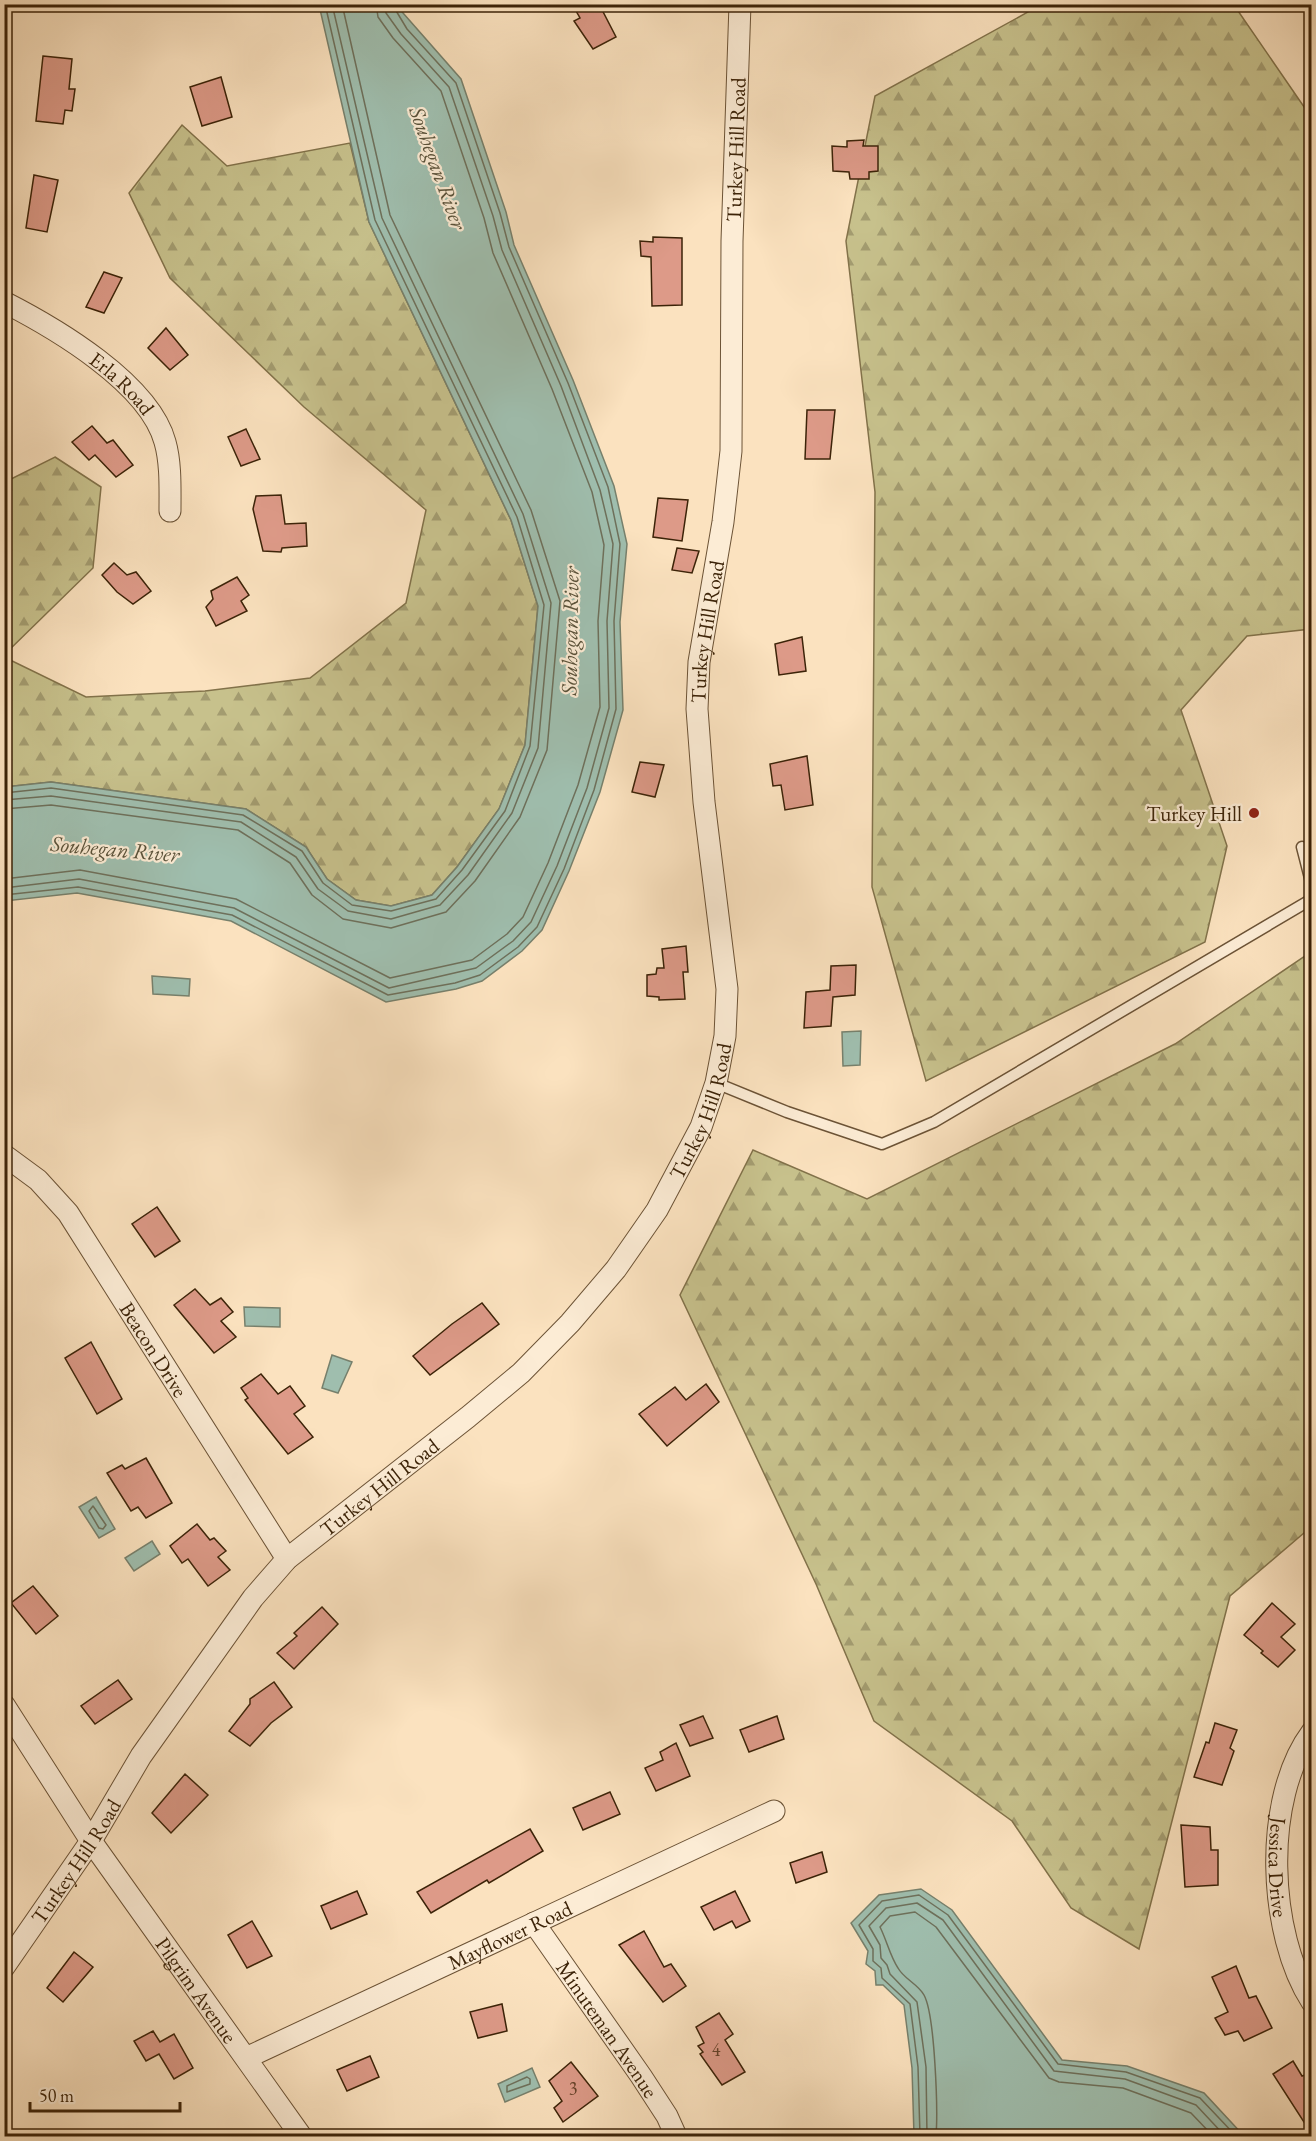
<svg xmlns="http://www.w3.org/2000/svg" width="1316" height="2141" viewBox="0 0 1316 2141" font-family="'EB Garamond',serif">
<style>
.forest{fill:url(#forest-firs);stroke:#82724a;stroke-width:1.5}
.water{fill:#9fbeae;stroke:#77806c;stroke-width:1.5}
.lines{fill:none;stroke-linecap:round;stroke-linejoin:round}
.shore{stroke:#6e705b;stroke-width:1.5}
.building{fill:#dd9a88;stroke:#3c2308;stroke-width:1.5}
.service-casing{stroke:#6c5336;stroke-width:13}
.minor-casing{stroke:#6c5336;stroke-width:23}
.service{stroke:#fcecd5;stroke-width:10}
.minor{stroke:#fcecd5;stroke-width:21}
.poi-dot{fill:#8f2418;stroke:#fcecd5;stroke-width:2}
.labels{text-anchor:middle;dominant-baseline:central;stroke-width:4.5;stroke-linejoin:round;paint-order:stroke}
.number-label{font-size:18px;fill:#644128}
.street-label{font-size:21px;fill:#3c2308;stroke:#fcecd5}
.poi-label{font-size:21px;fill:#3c2308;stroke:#fcecd5;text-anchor:end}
.water-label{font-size:22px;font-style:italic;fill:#5a523a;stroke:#fcecd5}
</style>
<defs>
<pattern id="forest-firs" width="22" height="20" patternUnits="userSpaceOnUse" patternTransform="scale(1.5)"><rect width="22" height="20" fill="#c7c18c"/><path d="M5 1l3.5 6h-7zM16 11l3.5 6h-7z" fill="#a39c70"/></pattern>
</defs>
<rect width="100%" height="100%" fill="#fbe2bf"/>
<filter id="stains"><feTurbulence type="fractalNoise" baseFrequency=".00333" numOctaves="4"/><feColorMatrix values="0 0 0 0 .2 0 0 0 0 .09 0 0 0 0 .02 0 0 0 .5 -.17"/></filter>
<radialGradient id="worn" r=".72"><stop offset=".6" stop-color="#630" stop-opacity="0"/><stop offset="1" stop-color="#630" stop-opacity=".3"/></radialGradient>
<g class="forest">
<polygon points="1035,5 1234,5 1311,117 1311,629 1247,636 1181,710 1227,846 1205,942 926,1081 872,887 875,492 846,241 875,96 1028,12"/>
<polygon points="182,125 227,166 350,143 369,222 511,520 538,606 525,745 499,809 457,867 432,895 391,906 356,900 327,879 306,847 246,809 51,782 5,787 4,657 86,697 205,691 310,678 406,603 426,510 304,407 170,278 129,193"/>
<polygon points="55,457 101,487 93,568 5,654 5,482"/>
<polygon points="1311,952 1311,1527 1230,1596 1139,1949 1071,1908 1012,1821 874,1721 816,1584 680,1295 753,1150 867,1199 1175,1044"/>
</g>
<g class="water">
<polygon points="319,5 396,5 461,79 506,212 514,245 573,380 614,486 627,544 620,622 623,710 600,792 569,871 542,930 522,951 482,981 456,989 386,1002 231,921 77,893 5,901 5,787 51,782 246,809 306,847 327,879 356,900 391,906 432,895 457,867 499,809 525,745 538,606 511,520 369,222"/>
<polygon points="152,976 190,979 189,996 153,994"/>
<polygon points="861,1031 860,1065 843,1066 842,1032"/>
<polygon points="244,1307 280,1308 280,1327 245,1326"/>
<polygon points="332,1355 352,1362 338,1393 322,1388"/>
<polygon points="96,1497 115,1529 99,1538 79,1507"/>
<polygon points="152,1541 160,1554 134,1571 125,1558"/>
<polygon points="921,1889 952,1910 1062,2060 1127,2066 1204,2093 1244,2136 914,2136 912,2068 904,2005 883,1985 876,1985 875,1971 866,1964 868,1951 851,1923 879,1895"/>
<polygon points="532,2068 540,2087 505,2102 498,2084"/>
</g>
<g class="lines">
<g class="shore">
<polyline points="4,793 51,788 243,815 302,851 323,883 352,905 391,911 436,899 462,870 505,811 530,746 544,605 517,517 375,220 325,4"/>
<polyline points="4,800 51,796 241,822 296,857 318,889 348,911 391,919 440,905 468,875 512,813 538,748 551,603 523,514 382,218 332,4"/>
<polyline points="4,809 51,805 238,830 290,863 312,895 343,919 391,928 446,912 475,881 520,817 547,750 560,601 531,510 390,215 342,4"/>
<polyline points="4,879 80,870 236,899 390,978 472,960 507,934 523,917 548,863 578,785 600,707 598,621 604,545 592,492 552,389 493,253 484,218 441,91 393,38 378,17 376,4"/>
<polyline points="4,888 79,879 234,908 389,988 476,968 513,941 531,922 557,866 587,788 609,708 607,621 613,544 600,490 561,386 502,250 493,216 449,87 401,34 386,13 385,4"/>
<polyline points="4,895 78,887 232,915 388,995 455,983 480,975 518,947 537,927 564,869 594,790 616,709 614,621 620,544 608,487 568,383 509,247 500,213 456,83 407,29 392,4"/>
<polygon points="93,1506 106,1525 103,1529 99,1528 89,1511"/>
<polygon points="527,2077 530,2079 530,2084 507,2092 507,2086"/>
<polyline points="920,2136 918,2067 910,2004 882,1978 881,1968 873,1961 873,1949 859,1925 882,1901 919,1895 948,1915 1058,2064 1126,2072 1200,2098 1236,2136"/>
<polyline points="927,2136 926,2067 917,2002 890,1974 887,1965 881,1958 880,1945 869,1926 886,1908 917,1903 943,1920 1054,2071 1125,2079 1196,2105 1225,2136"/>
<path d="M936 2136C938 2110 935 2015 924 1995 918 1984 904 1979 898 1968 890 1956 887 1941 880 1927L890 1916 915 1912 936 1927 1049 2078 1059 2082 1123 2088 1191 2113 1213 2136"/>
</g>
</g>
<g class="building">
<polygon points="572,4 599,4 616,37 593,49 574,21 580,18"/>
<polygon points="43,56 72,59 69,89 75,89 72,111 65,110 63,124 36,121"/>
<polygon points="221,77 232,117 202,126 190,87"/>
<polygon points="864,140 863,146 878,146 878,171 869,172 869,179 850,179 849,172 833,171 832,146 847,147 847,141"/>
<polygon points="34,175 58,180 47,232 26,228"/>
<polygon points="653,237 682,238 682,305 652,306 651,257 641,256 640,241 653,242"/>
<polygon points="104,272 122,278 104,313 86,307"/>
<polygon points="166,328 188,355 170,370 148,348"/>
<polygon points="807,410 835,410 830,459 805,459"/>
<polygon points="92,426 107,443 113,440 133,465 116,477 95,455 89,460 72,442"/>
<polygon points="246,429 260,459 241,466 228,437"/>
<polygon points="281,495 285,524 306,523 307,546 282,548 281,552 263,551 253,509 256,496"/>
<polygon points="658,498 688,500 682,541 653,537"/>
<polygon points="677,548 699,551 692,573 672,570"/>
<polygon points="114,563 127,575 136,572 151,591 133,604 117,592 102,575"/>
<polygon points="237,577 249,595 241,601 247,611 216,626 206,607 213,599 211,591"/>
<polygon points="802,637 806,671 779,675 775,644"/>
<polygon points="807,756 813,805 785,810 781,785 773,786 770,764"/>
<polygon points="640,762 664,765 655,797 632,792"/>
<polygon points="686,946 688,972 683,972 685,999 659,1000 659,997 647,996 647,975 656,974 657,968 664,968 662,949"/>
<polygon points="856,965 855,995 833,997 831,1026 804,1028 806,992 830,990 831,966"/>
<polygon points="157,1207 180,1241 155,1257 132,1224"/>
<polygon points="195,1289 210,1305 221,1298 233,1312 221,1321 236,1337 214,1353 174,1305"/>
<polygon points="482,1303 499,1324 430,1375 413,1356 452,1324"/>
<polygon points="91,1342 122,1399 97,1414 65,1358"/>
<polygon points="261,1374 278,1394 290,1386 305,1406 294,1414 313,1437 288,1454 245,1400 248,1398 241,1388"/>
<polygon points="706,1384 719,1402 667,1446 639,1414 675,1387 686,1400"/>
<polygon points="146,1458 172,1503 146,1518 138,1507 131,1511 107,1473 122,1465 125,1469"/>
<polygon points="197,1524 210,1540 214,1538 226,1551 218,1557 230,1570 208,1586 188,1559 182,1563 170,1546"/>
<polygon points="33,1586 58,1616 36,1634 11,1603"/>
<polygon points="1272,1603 1295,1624 1281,1637 1295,1650 1278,1667 1261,1653 1263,1651 1244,1635"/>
<polygon points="322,1607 338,1624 294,1669 277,1653 297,1636 294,1633"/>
<polygon points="118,1680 132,1699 95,1724 81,1706"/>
<polygon points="274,1682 292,1707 271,1723 250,1746 229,1731 250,1704 250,1699"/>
<polygon points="703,1716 713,1738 690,1746 680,1725"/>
<polygon points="777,1716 784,1739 749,1752 740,1730"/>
<polygon points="1215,1723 1237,1730 1230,1748 1234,1751 1222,1785 1194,1777 1206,1742 1209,1743"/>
<polygon points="676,1743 690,1776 656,1791 645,1768 663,1760 660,1752"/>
<polygon points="185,1774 208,1795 171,1833 152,1813"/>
<polygon points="610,1792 620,1814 583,1830 573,1808"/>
<polygon points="1181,1825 1210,1827 1211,1850 1218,1850 1218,1885 1185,1887"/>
<polygon points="530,1829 543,1851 489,1883 487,1880 431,1913 417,1892"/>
<polygon points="822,1852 827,1872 796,1883 790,1863"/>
<polygon points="357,1891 367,1914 331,1929 321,1906"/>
<polygon points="735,1891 750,1921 736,1928 732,1921 714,1930 701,1907"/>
<polygon points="252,1921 272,1956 247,1968 228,1935"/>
<polygon points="644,1931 664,1967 671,1964 686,1986 663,2002 619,1945"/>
<polygon points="74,1952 93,1967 63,2002 47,1988"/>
<polygon points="1236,1966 1249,1998 1256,1996 1272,2028 1244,2041 1238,2031 1225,2035 1215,2018 1228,2012 1212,1977"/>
<polygon points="502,2004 507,2031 478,2038 470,2012"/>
<polygon points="719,2013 733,2034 725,2040 745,2072 722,2085 700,2054 703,2052 698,2046 704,2043 696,2027"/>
<polygon points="153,2031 160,2042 174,2034 193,2068 174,2079 159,2054 146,2061 134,2041"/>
<polygon points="370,2056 379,2077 347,2091 337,2070"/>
<polygon points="1293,2061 1302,2076 1311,2073 1311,2133 1273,2074"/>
<polygon points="571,2062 598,2096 563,2122 554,2108 562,2101 549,2081"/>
</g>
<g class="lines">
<defs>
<g id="service">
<polyline points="1302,847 1312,886"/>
<polyline points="716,1083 787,1112 882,1144 934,1122 1312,899"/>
</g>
<g id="minor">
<path id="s1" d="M4 302C55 328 149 383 165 442 171 463 170 488 170 511"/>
<path id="s2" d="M4 1155 38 1180 68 1213 287 1559"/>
<path id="s3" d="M4 1705 91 1841 301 2136"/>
<path id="s4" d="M1312 1732C1262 1799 1268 1934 1312 2002"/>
<path id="s5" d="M534 1923 641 2076 667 2116 676 2136"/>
<path id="s6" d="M4 1967 91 1841 141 1756 253 1598 287 1559 468 1417 521 1373 570 1323 616 1269 657 1210 701 1127 716 1083 725 1036 727 989 704 802 697 709 699 662 723 522 731 451 732 241 740 4"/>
<path id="s7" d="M246 2058 774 1811"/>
</g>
</defs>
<use href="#service" class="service-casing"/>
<use href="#minor" class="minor-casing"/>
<use href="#service" class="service"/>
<use href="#minor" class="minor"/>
</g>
<circle class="poi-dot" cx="1254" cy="813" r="6"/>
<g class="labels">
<g class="number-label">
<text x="716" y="2049">4</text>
<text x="573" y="2088">3</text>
</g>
<g class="street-label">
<text stroke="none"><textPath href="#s6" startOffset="2088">Turkey Hill Road</textPath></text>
<text stroke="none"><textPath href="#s1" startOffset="144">Erla Road</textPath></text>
<text stroke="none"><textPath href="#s6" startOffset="1604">Turkey Hill Road</textPath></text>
<text stroke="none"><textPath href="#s6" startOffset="1118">Turkey Hill Road</textPath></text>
<text stroke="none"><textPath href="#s2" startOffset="248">Beacon Drive</textPath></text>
<text stroke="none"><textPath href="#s6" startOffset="614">Turkey Hill Road</textPath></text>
<text stroke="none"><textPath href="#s6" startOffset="128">Turkey Hill Road</textPath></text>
<text stroke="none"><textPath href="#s4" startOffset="142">Jessica Drive</textPath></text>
<text stroke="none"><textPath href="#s7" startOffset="291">Mayflower Road</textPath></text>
<text stroke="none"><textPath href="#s3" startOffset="344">Pilgrim Avenue</textPath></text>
<text stroke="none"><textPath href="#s5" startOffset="129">Minuteman Avenue</textPath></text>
</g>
<g class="poi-label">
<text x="1242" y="813">Turkey Hill</text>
</g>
<g class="water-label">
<text transform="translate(438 168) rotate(70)">Souhegan River</text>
<text transform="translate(570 631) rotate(-89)">Souhegan River</text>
<text transform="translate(115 849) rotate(5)">Souhegan River</text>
</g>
</g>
<rect width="1316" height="2141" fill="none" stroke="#fbe2bf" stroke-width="24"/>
<rect x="6" y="6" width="1304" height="2129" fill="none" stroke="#3c2308" stroke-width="3"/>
<rect x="12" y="12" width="1292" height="2117" fill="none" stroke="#3c2308" stroke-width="1.5"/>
<path d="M30 2102v9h150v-9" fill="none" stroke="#3c2308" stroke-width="3"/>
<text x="39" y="2102" font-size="18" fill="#3c2308" stroke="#fcecd5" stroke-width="4.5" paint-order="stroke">50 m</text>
<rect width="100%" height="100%" filter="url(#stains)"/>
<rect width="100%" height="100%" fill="url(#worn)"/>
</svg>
